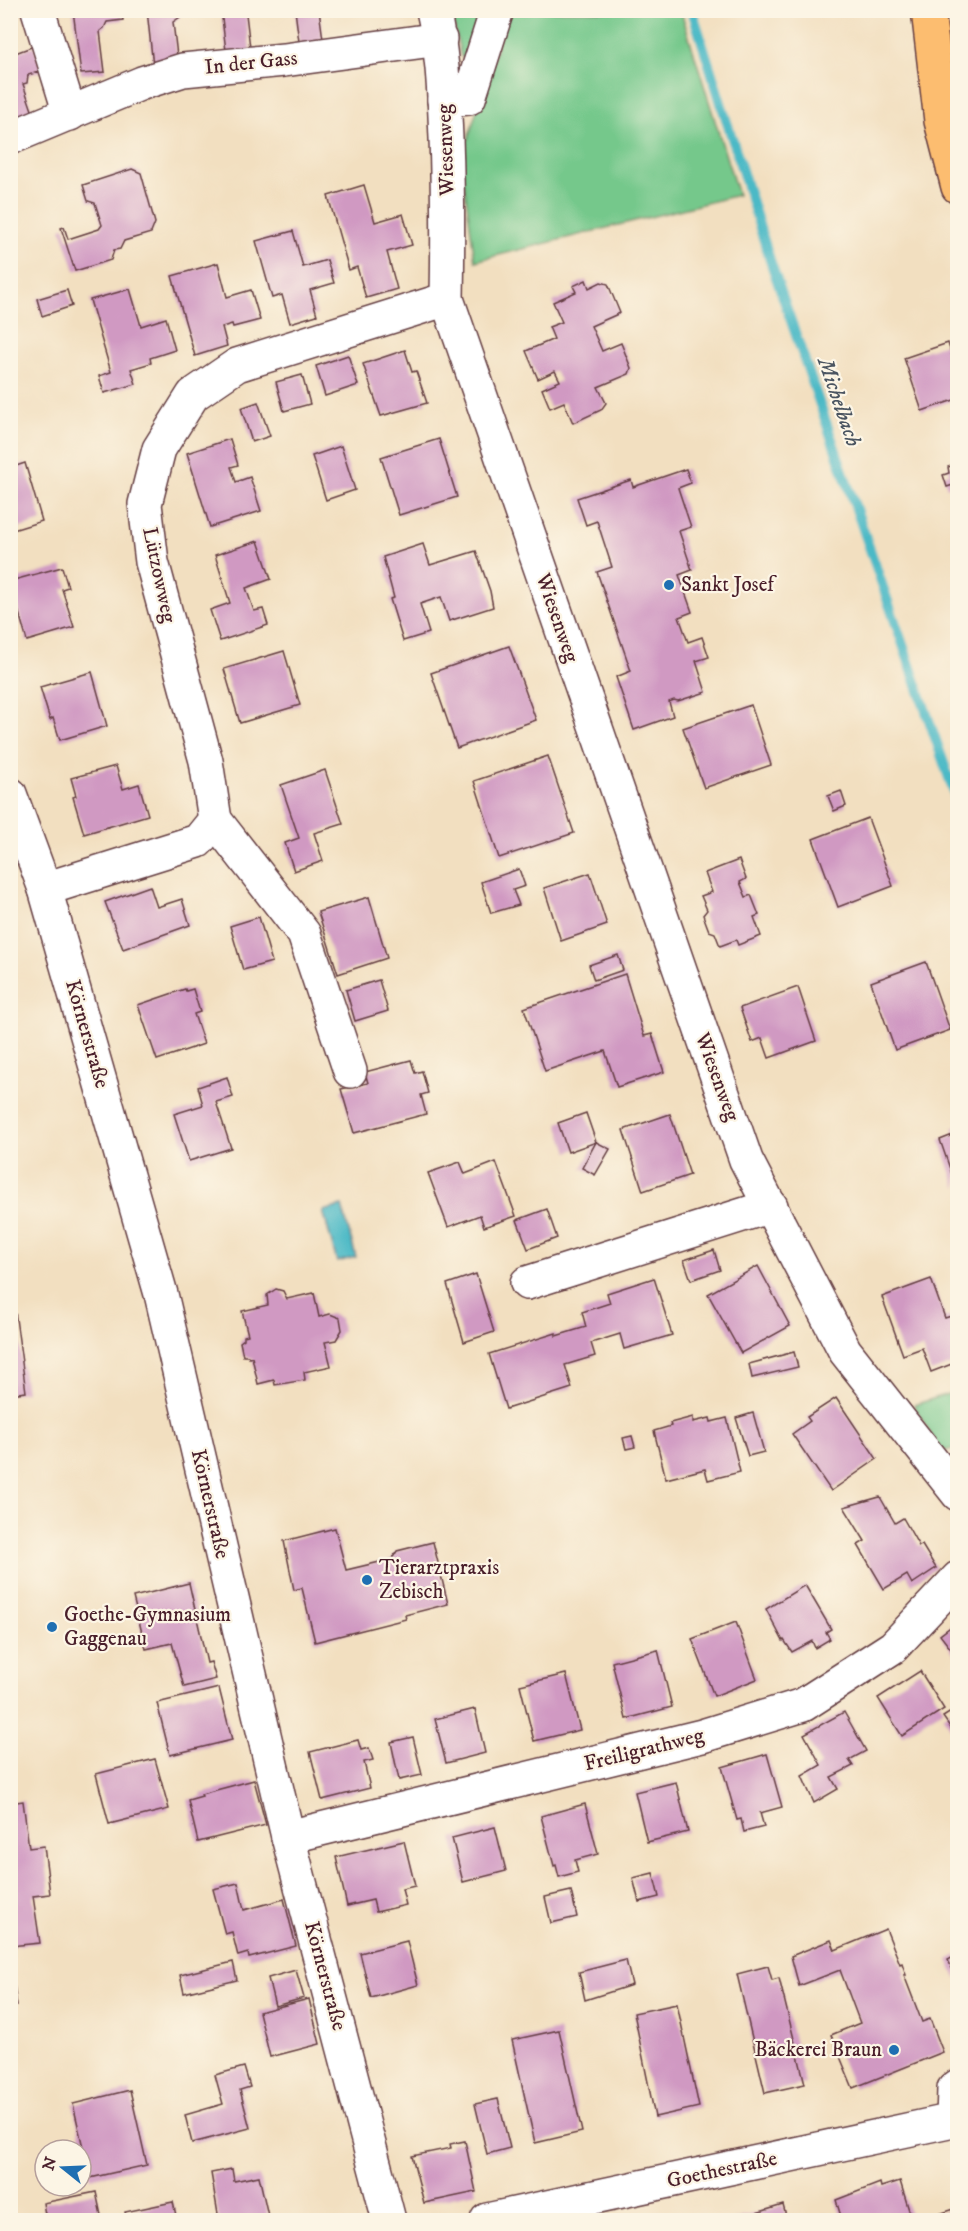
<svg xmlns="http://www.w3.org/2000/svg" width="968" height="2231" viewBox="0 0 968 2231" font-family="'IM FELL DW Pica',serif">
<style>
.green{fill:#75c88b;stroke:#60745b;stroke-width:1.5}
.water{fill:#4cb9c6;stroke:#4b6c78;stroke-width:1.5}
.lines{fill:none;stroke-linecap:round;stroke-linejoin:round}
.stream{stroke:#4cb9c6;stroke-width:10}
.building{fill:#d099c2}
.minor-casing{stroke:#633c41;stroke-width:36}
.major-casing{stroke:#633c41;stroke-width:36}
.minor{stroke:#fff;stroke-width:33}
.major{stroke:#fcbd6f;stroke-width:33}
.poi-dot{fill:#1f6fb2;stroke:#fcf5e5;stroke-width:2}
.labels{text-anchor:middle;dominant-baseline:central;stroke-width:4.5;stroke-linejoin:round;paint-order:stroke}
.street-label{font-size:21px;fill:#4a1f2b;stroke:#fcf5e5}
.poi-label{font-size:21px;fill:#4a1f2b;stroke:#fcf5e5;text-anchor:start}
.water-label{font-size:22px;font-style:italic;fill:#4b5561;stroke:#fcf5e5}
</style>
<rect width="100%" height="100%" fill="#fcf5e5"/>
<filter id="ink" filterUnits="userSpaceOnUse"><feTurbulence type="fractalNoise" baseFrequency=".0167" numOctaves="2"/><feDisplacementMap in="SourceGraphic" scale="12" xChannelSelector="R" yChannelSelector="G"/><feConvolveMatrix kernelMatrix="1 2 1 2 8 2 1 2 1" color-interpolation-filters="sRGB"/></filter>
<filter id="wash" filterUnits="userSpaceOnUse"><feTurbulence type="fractalNoise" baseFrequency=".008" numOctaves="4" result="noise"/><feDisplacementMap in="SourceGraphic" scale="24" xChannelSelector="R" yChannelSelector="G"/><feGaussianBlur stdDeviation="1.35" result="paint"/><feColorMatrix in="noise" values="0 0 0 0 0 0 0 0 0 0 0 0 0 0 0 0 0 1.4 0 .05"/><feComposite in="paint" operator="in"/></filter>
<g filter="url(#wash)">
<rect width="100%" height="100%" fill="#f2dfc0"/>
<g class="green">
<polygon points="451,11 486,11 471,59 461,57"/>
<polygon points="508,11 681,11 738,195 475,261 461,161"/>
<polygon points="957,1391 957,1448 941,1452 914,1405"/>
</g>
<polygon class="water" points="342,1206 356,1257 337,1262 323,1211"/>
<g class="lines">
<polyline class="stream" points="692,10 770,260 958,804"/>
</g>
<g id="blocks">
<g class="building">
<polygon points="73,10 122,10 123,20 107,22 104,28 100,31 105,72 81,74"/>
<polygon points="147,10 180,10 180,17 173,22 178,64 153,66"/>
<polygon points="221,10 254,10 246,14 251,56 227,59"/>
<polygon points="295,10 319,10 324,47 300,50"/>
<polygon points="34,46 42,71 28,75 27,83 23,84 34,116 10,127 10,55"/>
<polygon points="132,169 141,173 155,223 151,233 124,241 120,249 114,250 111,260 75,271 61,228 64,227 68,239 99,229 102,225 95,203 88,201 83,185"/>
<polygon points="364,185 375,222 403,214 412,245 387,252 397,289 366,298 357,267 349,270 328,196"/>
<polygon points="293,231 303,267 327,260 334,283 310,290 317,315 290,323 282,295 272,298 256,241"/>
<polygon points="218,263 227,297 251,290 260,320 233,327 232,324 222,327 227,346 195,356 172,276"/>
<polygon points="586,280 589,288 601,282 608,284 620,313 591,326 602,351 621,343 631,368 629,374 598,387 606,403 601,410 573,423 564,402 550,408 542,389 560,381 555,371 538,379 526,351 554,339 549,327 562,322 553,302 576,292 573,286"/>
<polygon points="130,289 141,326 166,318 175,350 150,358 151,363 131,369 136,384 104,393 99,376 111,372 90,300"/>
<polygon points="67,290 72,306 42,316 37,299"/>
<polygon points="948,343 957,372 957,399 922,411 904,358"/>
<polygon points="405,350 412,372 416,371 427,403 381,416 363,364"/>
<polygon points="348,355 358,385 325,396 316,366"/>
<polygon points="302,375 310,404 284,411 276,382"/>
<polygon points="258,402 270,436 252,442 241,408"/>
<polygon points="230,439 238,465 231,467 236,482 250,477 261,511 210,527 187,453"/>
<polygon points="439,439 457,497 399,515 381,457"/>
<polygon points="341,446 355,490 326,500 312,456"/>
<polygon points="25,463 42,521 10,531 10,468"/>
<polygon points="957,464 957,496 953,485 947,487 943,475 949,473 948,467"/>
<polygon points="686,469 691,483 678,488 691,527 679,531 692,570 679,575 692,612 679,617 688,642 702,637 709,657 696,661 706,692 678,701 674,700 669,702 673,716 634,730 616,677 631,671 597,572 612,567 597,521 586,525 577,498 631,480 633,487"/>
<polygon points="258,541 271,579 246,588 254,611 263,609 268,625 220,641 210,610 230,603 215,555"/>
<polygon points="423,544 430,565 476,551 490,591 493,607 449,621 441,597 420,604 429,633 403,641 390,599 394,598 383,557"/>
<polygon points="62,567 68,587 62,589 74,627 27,641 10,581"/>
<polygon points="509,646 536,720 457,748 431,673"/>
<polygon points="284,651 300,705 240,723 224,669"/>
<polygon points="92,672 107,726 60,740 53,718 50,720 40,687"/>
<polygon points="751,705 771,765 704,788 683,728"/>
<polygon points="548,756 574,833 499,858 474,781"/>
<polygon points="116,766 123,789 139,784 148,815 84,834 73,797 76,796 71,778"/>
<polygon points="325,770 343,824 314,833 323,861 294,871 285,843 299,838 281,785"/>
<polygon points="841,791 846,806 834,811 828,796"/>
<polygon points="868,818 893,886 838,907 813,839"/>
<polygon points="739,860 746,879 740,882 746,897 751,895 759,915 754,917 761,936 738,945 736,940 720,946 715,933 709,931 703,915 707,910 701,896 712,892 705,873"/>
<polygon points="519,869 525,886 513,890 519,905 491,913 481,882"/>
<polygon points="590,873 607,925 561,941 544,888"/>
<polygon points="150,886 157,907 182,899 190,925 123,949 105,902"/>
<polygon points="369,897 387,958 338,974 318,912"/>
<polygon points="259,917 272,962 243,970 230,926"/>
<polygon points="618,955 623,970 594,980 589,965"/>
<polygon points="926,962 950,1030 895,1050 871,982"/>
<polygon points="625,974 644,1036 652,1034 664,1072 617,1087 605,1051 545,1071 524,1008"/>
<polygon points="379,980 388,1011 355,1021 346,990"/>
<polygon points="798,987 816,1041 769,1058 762,1038 752,1042 740,1008"/>
<polygon points="185,989 186,991 193,989 200,1012 194,1014 204,1044 157,1060 138,1005"/>
<polygon points="411,1060 415,1073 422,1071 428,1093 421,1095 426,1114 354,1133 341,1089 368,1083 365,1072"/>
<polygon points="227,1077 233,1097 216,1102 231,1148 189,1161 174,1114 203,1105 198,1087"/>
<polygon points="586,1113 596,1142 610,1149 595,1175 582,1168 596,1142 568,1152 558,1123"/>
<polygon points="670,1114 690,1175 643,1191 623,1130"/>
<polygon points="957,1126 957,1189 940,1140 955,1134 953,1128"/>
<polygon points="460,1162 465,1174 496,1162 516,1216 484,1227 480,1215 448,1227 428,1173"/>
<polygon points="547,1209 557,1238 528,1249 517,1220"/>
<polygon points="714,1250 720,1270 691,1280 684,1260"/>
<polygon points="758,1266 790,1326 741,1353 708,1294"/>
<polygon points="10,1274 26,1392 10,1394"/>
<polygon points="476,1274 494,1332 464,1342 447,1284"/>
<polygon points="654,1278 672,1335 624,1349 620,1334 591,1343 595,1356 565,1365 572,1388 506,1409 489,1354 556,1333 556,1336 586,1327 582,1312 610,1303 607,1293"/>
<polygon points="931,1279 945,1318 957,1314 957,1343 954,1344 957,1354 957,1362 931,1372 922,1348 903,1355 882,1297"/>
<polygon points="276,1289 283,1291 287,1299 314,1293 319,1317 330,1314 340,1318 342,1330 336,1340 325,1342 331,1366 304,1372 305,1380 275,1385 274,1380 258,1384 252,1357 249,1358 248,1356 243,1356 240,1342 244,1339 244,1336 248,1335 242,1311 268,1305 267,1295"/>
<polygon points="794,1352 798,1367 752,1378 749,1364"/>
<polygon points="836,1398 877,1459 831,1491 792,1434 810,1421 807,1417"/>
<polygon points="753,1413 764,1452 748,1456 736,1418"/>
<polygon points="693,1417 693,1422 710,1418 711,1422 727,1418 740,1472 708,1480 705,1469 666,1479 654,1431 671,1426 670,1423"/>
<polygon points="632,1436 635,1447 626,1449 623,1438"/>
<polygon points="880,1497 895,1523 903,1518 919,1546 922,1545 936,1568 912,1584 907,1575 884,1589 858,1545 865,1541 844,1507"/>
<polygon points="335,1528 346,1570 392,1559 397,1551 433,1542 448,1604 405,1615 406,1619 315,1642 302,1588 294,1590 284,1541"/>
<polygon points="189,1583 207,1663 211,1662 216,1679 184,1687 172,1643 146,1649 133,1597"/>
<polygon points="805,1585 831,1629 826,1632 830,1639 815,1648 812,1641 792,1652 784,1640 783,1641 766,1609"/>
<polygon points="736,1622 757,1679 714,1696 692,1639"/>
<polygon points="957,1622 957,1657 940,1635"/>
<polygon points="658,1650 672,1707 626,1719 612,1662"/>
<polygon points="920,1671 944,1709 902,1736 878,1698"/>
<polygon points="566,1674 580,1730 534,1741 520,1685"/>
<polygon points="219,1688 232,1740 170,1755 157,1703"/>
<polygon points="957,1708 957,1737 943,1717"/>
<polygon points="475,1709 485,1753 446,1763 435,1719"/>
<polygon points="844,1712 866,1751 849,1760 853,1766 831,1777 838,1789 814,1803 802,1776 821,1765 804,1734"/>
<polygon points="413,1737 422,1775 399,1780 391,1742"/>
<polygon points="358,1740 361,1750 369,1748 373,1760 364,1762 370,1788 322,1800 310,1752"/>
<polygon points="767,1754 782,1807 760,1813 764,1827 744,1832 741,1819 737,1820 722,1767"/>
<polygon points="155,1759 169,1809 109,1824 96,1774"/>
<polygon points="254,1780 266,1825 198,1842 188,1800 202,1796 201,1794"/>
<polygon points="676,1782 688,1832 647,1842 635,1792"/>
<polygon points="23,1801 29,1848 44,1846 50,1894 33,1896 40,1943 10,1946 10,1803"/>
<polygon points="585,1804 598,1854 575,1860 578,1872 559,1877 556,1865 554,1866 541,1816"/>
<polygon points="495,1827 506,1871 463,1882 452,1838"/>
<polygon points="404,1841 415,1886 402,1889 406,1905 376,1912 373,1900 347,1906 336,1857"/>
<polygon points="653,1873 659,1897 639,1902 633,1878"/>
<polygon points="238,1883 244,1910 284,1899 296,1946 249,1958 248,1953 238,1956 232,1932 225,1934 213,1889"/>
<polygon points="571,1891 577,1917 551,1923 545,1897"/>
<polygon points="886,1929 900,1964 902,1963 906,1975 904,1975 922,2022 930,2019 943,2052 853,2088 831,2035 860,2023 840,1970 799,1986 791,1956 831,1940 835,1950"/>
<polygon points="407,1941 418,1985 371,1998 360,1953"/>
<polygon points="957,1955 957,1979 948,1960"/>
<polygon points="626,1960 632,1985 585,2000 579,1972"/>
<polygon points="233,1962 237,1980 184,1993 180,1975"/>
<polygon points="768,1966 772,1980 779,1978 805,2084 765,2093 737,1974"/>
<polygon points="12,1970 17,2006 10,2007 10,1971"/>
<polygon points="296,1970 304,1998 275,2006 268,1978"/>
<polygon points="309,1999 320,2044 270,2057 259,2012"/>
<polygon points="677,2004 699,2107 655,2117 634,2013"/>
<polygon points="559,2030 582,2132 535,2143 512,2040"/>
<polygon points="244,2067 250,2087 240,2090 250,2128 192,2143 185,2115 223,2104 215,2075"/>
<polygon points="130,2090 147,2165 90,2178 73,2104"/>
<polygon points="498,2099 510,2148 487,2154 475,2104"/>
<polygon points="465,2141 476,2192 424,2203 412,2156 451,2148 450,2144"/>
<polygon points="232,2169 234,2181 259,2176 269,2220 219,2220 211,2173"/>
<polygon points="900,2181 912,2220 842,2220 836,2200 880,2183 881,2187"/>
<polygon points="96,2192 102,2220 46,2220 43,2203"/>
<polygon points="173,2202 177,2220 127,2220 125,2212"/>
<polygon points="783,2205 787,2220 733,2220"/>
<polygon points="957,2208 957,2220 938,2220 936,2215"/>
<polygon points="826,2214 828,2220 812,2220 811,2218"/>
</g>
</g>
</g>
<g filter="url(#ink)">
<use href="#blocks" fill-opacity="0" stroke="#633c41" stroke-width="1.5"/>
<g class="lines">
<defs>
<g id="minor">
<polyline points="38,10 70,114"/>
<path d="M433 10C443 53 444 95 446 138 448 192 448 246 447 299L746 1160 845 1351 958 1494"/>
<polyline points="444,100 469,98 497,10"/>
<polyline points="10,138 142,83 183,70 284,60 440,39"/>
<polyline points="10,794 45,889 161,1294 288,1837 389,2220"/>
<polyline points="215,820 304,934 350,1071"/>
<polyline points="45,889 198,841 215,820 206,761 152,562 145,504 159,449 193,395 237,365 447,299"/>
<polyline points="527,1283 771,1206"/>
<polyline points="288,1837 702,1736 803,1705 893,1647 958,1578"/>
<polyline points="953,2119 954,2089 958,2086"/>
<polyline points="487,2220 958,2119"/>
</g>
<polyline id="major" points="928,10 941,121 958,187"/>
</defs>
<use href="#minor" class="minor-casing"/>
<use href="#major" class="major-casing"/>
<use href="#minor" class="minor"/>
<use href="#major" class="major"/>
</g>
</g>
<g class="poi-dot">
<circle cx="669" cy="585" r="6"/>
<circle cx="367" cy="1580" r="6"/>
<circle cx="52" cy="1627" r="6"/>
<circle cx="894" cy="2050" r="6"/>
</g>
<g class="labels">
<g class="street-label">
<text transform="translate(251 63) rotate(-6)">In der Gass</text>
<text transform="translate(446 150) rotate(-92)">Wiesenweg</text>
<text transform="translate(159 575) rotate(78)">Lützowweg</text>
<text transform="translate(557 618) rotate(71)">Wiesenweg</text>
<text transform="translate(87 1034) rotate(74)">Körnerstraße</text>
<text transform="translate(717 1077) rotate(70)">Wiesenweg</text>
<text transform="translate(210 1504) rotate(77)">Körnerstraße</text>
<text transform="translate(644 1750) rotate(-14)">Freiligrathweg</text>
<text transform="translate(325 1976) rotate(75)">Körnerstraße</text>
<text transform="translate(722 2170) rotate(-12)">Goethestraße</text>
</g>
<g class="poi-label">
<text x="681" y="585">Sankt Josef</text>
<text x="379" y="1568">Tierarztpraxis<tspan x="379" dy="24">Zebisch</tspan></text>
<text x="64" y="1615">Goethe-Gymnasium<tspan x="64" dy="24">Gaggenau</tspan></text>
<text x="882" y="2050" text-anchor="end">Bäckerei Braun</text>
</g>
<g class="water-label">
<text transform="translate(839 402) rotate(71)">Michelbach</text>
</g>
</g>
<rect width="968" height="2231" fill="none" stroke="#fcf5e5" stroke-width="36"/>
<g transform="translate(63 2168) rotate(288)"><circle r="28" fill="#fcf5e5" stroke="#b59f9b" stroke-width="1.5"/>
<path d="M0-4.5L10 22L0 15L-10 22Z" fill="#1f6fb2"/>
<text y="-9" font-size="16" font-weight="bold" text-anchor="middle" fill="#4a1f2b">N</text>
</g>
</svg>
